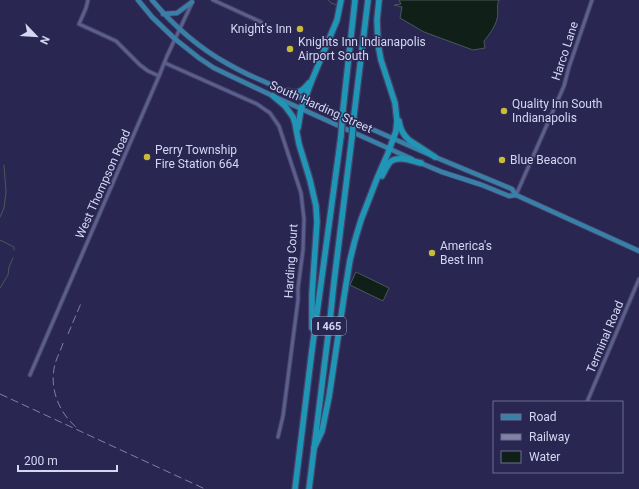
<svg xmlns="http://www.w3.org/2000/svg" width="639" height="489" viewBox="0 0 639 489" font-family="Roboto,sans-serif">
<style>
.water{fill:#102018;stroke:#4b5759}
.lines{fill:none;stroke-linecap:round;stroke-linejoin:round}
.stream{stroke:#4b5759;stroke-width:1}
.minor-casing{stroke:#444268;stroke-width:5}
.primary-casing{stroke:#444268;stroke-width:6}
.motorway-casing{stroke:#444268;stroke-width:8}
.minor{stroke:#5c5e8e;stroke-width:3}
.primary{stroke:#3880a7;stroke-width:4.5}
.motorway{stroke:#2096b7;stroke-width:5.5}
.rail{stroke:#8181a4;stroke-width:1;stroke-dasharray:8 4;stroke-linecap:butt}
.motorway-bridge-casing{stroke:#444268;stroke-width:8;stroke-linecap:butt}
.motorway-bridge{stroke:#2096b7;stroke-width:5.5}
.poi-dot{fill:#caba3a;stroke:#292752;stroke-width:1.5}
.labels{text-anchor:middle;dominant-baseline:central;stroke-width:3;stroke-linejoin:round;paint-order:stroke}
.shield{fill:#292752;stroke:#a1a2c2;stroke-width:1}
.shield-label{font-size:11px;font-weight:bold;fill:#d4d6f2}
.poi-label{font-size:12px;fill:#d4d6f2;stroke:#292752;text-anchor:start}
.street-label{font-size:12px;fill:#d4d6f2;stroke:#292752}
</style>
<rect width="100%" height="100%" fill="#292752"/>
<g class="water">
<path d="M399 0H499C496 6 499 13 497 19 495 27 489 35 484 41L485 48 473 50 424 32 400 18 402 7 394 5 401 4Z"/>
<polygon points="356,272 389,288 383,301 350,285"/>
</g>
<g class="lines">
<g class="stream">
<polyline points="328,0 331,3 337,5"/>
<polyline points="0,217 4,208 6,192 4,165"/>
<polyline points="0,240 14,247 14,250"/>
<polyline points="0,288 8,275 9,267 13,258"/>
</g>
<defs>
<g id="minor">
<polyline points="88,0 86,8 79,24 116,41 140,65 148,71 159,76"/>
<polyline points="213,0 261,22"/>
<polyline points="165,63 257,104 270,113 279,126 301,193 304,219 303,250 298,288 298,300 283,416 278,437"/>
<polyline points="516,195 564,86 569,67 592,0"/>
<polyline points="30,375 159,76 167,56 192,3"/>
<polyline points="587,402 639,279"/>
</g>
<g id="primary">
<polyline points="138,0 152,17 175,39 199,58 214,68 273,96 412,159"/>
<path d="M152 0C173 25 199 48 228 64 237 69 246 74 256 78L435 157 512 189 516 195"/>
<polyline points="163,14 177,13 192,2"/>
<polyline points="418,162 442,172 482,185 509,196 516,195 639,251"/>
</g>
<g id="motorway">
<path d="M285 91C297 94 301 93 309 83"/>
<polyline points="273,96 285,106 293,117 295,123 299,144 310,180 316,206 317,222 312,294 312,328"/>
<polyline points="343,110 355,0"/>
<polyline points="354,115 368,0"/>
<path d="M399 121C400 128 403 135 409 140L435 157"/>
<polyline points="298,128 301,109 312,80 337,20 341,0"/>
<path d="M382 176C384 172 387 166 390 162 398 155 412 161 421 163"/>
<polyline points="314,448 322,431 329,397 344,297 350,260 355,240 361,220 378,176 388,153 396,131 397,121 395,103 381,60 378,44 377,20 379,0"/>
<polyline points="295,489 312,350 341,136"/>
<polyline points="309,489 330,320 334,282 352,137"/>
</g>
</defs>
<use href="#minor" class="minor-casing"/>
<use href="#primary" class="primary-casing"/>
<use href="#motorway" class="motorway-casing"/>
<use href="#minor" class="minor"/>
<use href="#primary" class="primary"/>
<use href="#motorway" class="motorway"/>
<g class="rail">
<polyline points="68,334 82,301"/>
<path d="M63 343C61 350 57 357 55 364 49 387 58 412 77 428"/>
<polyline points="0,394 205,489"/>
</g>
<defs>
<g id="motorway-bridge">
<polyline points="341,136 343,110"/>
<polyline points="352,137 354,115"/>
</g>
</defs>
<use href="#motorway-bridge" class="motorway-bridge-casing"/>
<use href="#motorway-bridge" class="motorway-bridge"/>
</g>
<g class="poi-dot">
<circle cx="300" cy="29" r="4"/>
<circle cx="290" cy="49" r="4"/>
<circle cx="504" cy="111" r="4"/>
<circle cx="147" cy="157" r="4"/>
<circle cx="502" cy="160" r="4"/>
<circle cx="432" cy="253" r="4"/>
</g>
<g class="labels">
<rect class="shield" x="312" y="317" width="34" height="18" rx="3"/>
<g class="shield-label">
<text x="329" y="326">I 465</text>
</g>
<g class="poi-label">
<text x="292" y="29" text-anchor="end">Knight's Inn</text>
<text x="298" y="42">Knights Inn Indianapolis<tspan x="298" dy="14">Airport South</tspan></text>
<text x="512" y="104">Quality Inn South<tspan x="512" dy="14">Indianapolis</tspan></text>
<text x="155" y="150">Perry Township<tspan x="155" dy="14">Fire Station 664</tspan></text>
<text x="510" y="160">Blue Beacon</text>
<text x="440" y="246">America's<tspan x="440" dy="14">Best Inn</tspan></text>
</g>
<g class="street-label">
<text transform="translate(565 51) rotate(-72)">Harco Lane</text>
<text transform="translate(321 107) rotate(24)">South Harding Street</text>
<text transform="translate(103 184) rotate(-66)">West Thompson Road</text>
<text transform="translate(291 261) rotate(-86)">Harding Court</text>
<text transform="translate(605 337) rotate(-67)">Terminal Road</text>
</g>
</g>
<rect x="493" y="401" width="130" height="72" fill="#292752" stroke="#6d6d92"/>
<rect x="501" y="414" width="20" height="6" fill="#3880a7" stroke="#6d6d92"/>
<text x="529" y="421" font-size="12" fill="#d4d6f2">Road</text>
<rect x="501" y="434" width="20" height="6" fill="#8181a4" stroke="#6d6d92"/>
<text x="529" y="441" font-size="12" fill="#d4d6f2">Railway</text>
<rect x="501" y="451" width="20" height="12" fill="#102018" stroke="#6d6d92"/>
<text x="529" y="461" font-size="12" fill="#d4d6f2">Water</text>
<g transform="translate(36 36) rotate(115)" stroke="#292752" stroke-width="3" paint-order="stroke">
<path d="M0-3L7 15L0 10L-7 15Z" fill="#d4d6f2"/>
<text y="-6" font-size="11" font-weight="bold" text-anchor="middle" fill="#d4d6f2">N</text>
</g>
<path d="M18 465v6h99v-6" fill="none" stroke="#d4d6f2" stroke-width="2"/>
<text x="24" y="465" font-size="12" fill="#d4d6f2" stroke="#292752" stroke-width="3" paint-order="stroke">200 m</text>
</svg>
